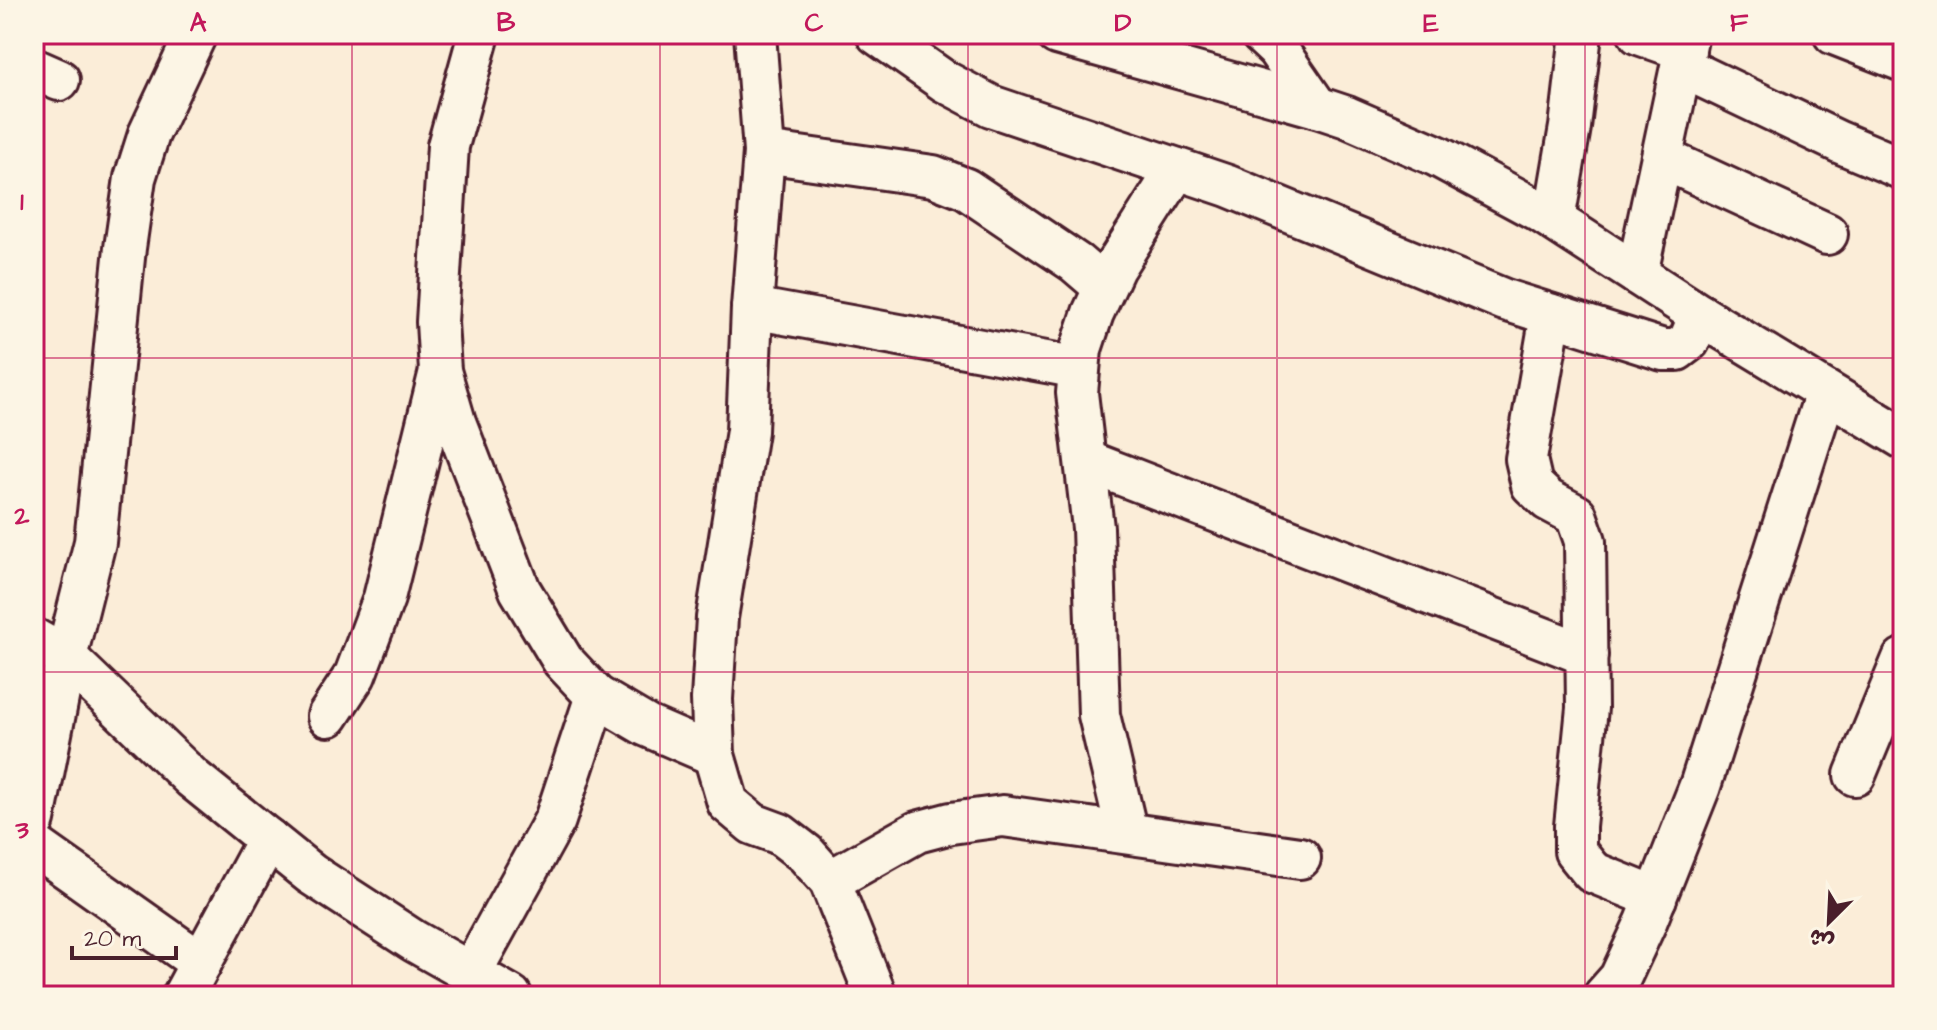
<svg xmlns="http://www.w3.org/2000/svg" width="1937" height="1030" viewBox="0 0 1937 1030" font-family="'Architects Daughter','Playpen Sans Arabic',sans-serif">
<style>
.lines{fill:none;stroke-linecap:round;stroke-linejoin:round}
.minor-casing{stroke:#4a1f2b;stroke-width:46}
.minor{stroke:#fcf5e5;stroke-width:40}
.grid{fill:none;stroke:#c2185b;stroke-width:2;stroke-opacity:0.55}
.neatline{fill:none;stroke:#c2185b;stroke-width:3}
.grid-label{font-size:26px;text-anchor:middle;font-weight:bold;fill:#c2185b}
</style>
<rect width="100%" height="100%" fill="#fbedd8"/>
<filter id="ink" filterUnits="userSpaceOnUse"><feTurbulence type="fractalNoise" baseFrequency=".0125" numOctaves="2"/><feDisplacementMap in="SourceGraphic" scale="16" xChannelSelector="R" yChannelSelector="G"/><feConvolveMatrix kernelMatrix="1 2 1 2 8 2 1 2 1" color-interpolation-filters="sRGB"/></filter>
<g filter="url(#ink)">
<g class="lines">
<defs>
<g id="minor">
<polyline points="479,34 448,146 437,322 440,371 455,422 520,590 563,661 596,696 647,726 714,755"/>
<polyline points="755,34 764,152 752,308 747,431 717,618 712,699 714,755 728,803 753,824 780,834 806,854 830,881 876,996"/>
<polyline points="877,34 944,81 991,106 1228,186 1505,300 1663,350 1677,350 1689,341 1700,315"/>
<polyline points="1057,34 1317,107 1347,117 1437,156 1541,212 1700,315 1903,438"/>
<polyline points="1261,34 1277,49 1317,107"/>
<polyline points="1639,34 1685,50"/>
<polyline points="1834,34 1903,61"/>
<polyline points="1682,67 1839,142 1903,169"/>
<polyline points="34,69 59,80"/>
<polyline points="764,152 933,176 966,189 1076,263 1104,287"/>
<polyline points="1662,158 1827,234"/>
<polyline points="1554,220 1570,127 1581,34"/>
<polyline points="1637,274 1688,34"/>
<polyline points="752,308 1079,368"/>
<polyline points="1551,315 1526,459 1532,485 1548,500 1576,515 1585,541 1587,708 1575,826 1575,851 1592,872 1656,898"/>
<polyline points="1086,461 1587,655"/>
<polyline points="34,639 66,657 192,778 311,874 414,941 511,996"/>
<polyline points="328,716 355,675 384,598 440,371"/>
<polyline points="1855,775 1903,659"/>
<polyline points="34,820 66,657 95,542 125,248 135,178 149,134 196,34"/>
<polyline points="1127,833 1099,715 1093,528 1077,393 1081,349 1093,313 1114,268 1177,169"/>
<polyline points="34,845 201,963"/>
<polyline points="830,881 917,832 951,823 1003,816 1300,858"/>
<polyline points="470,974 555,820 596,696"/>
<polyline points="183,996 268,839"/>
<polyline points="1604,996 1620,978 1646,922 1700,786 1826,392"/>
</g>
</defs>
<use href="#minor" class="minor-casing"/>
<use href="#minor" class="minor"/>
</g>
</g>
<path class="grid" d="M352 34V996M660 34V996M968 34V996M1277 34V996M1585 34V996M34 358H1903M34 672H1903"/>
<rect width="1937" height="1030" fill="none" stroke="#fcf5e5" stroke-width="88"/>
<g transform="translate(1829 922) rotate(204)" stroke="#fcf5e5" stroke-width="6" paint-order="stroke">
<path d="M0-6L14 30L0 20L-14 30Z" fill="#4a1f2b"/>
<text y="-12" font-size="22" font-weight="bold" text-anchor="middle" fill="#4a1f2b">ش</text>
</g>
<path d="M72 946v12h104v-12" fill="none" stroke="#4a1f2b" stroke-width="4"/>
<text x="84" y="946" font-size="24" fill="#4a1f2b" stroke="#fcf5e5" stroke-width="6" paint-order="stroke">20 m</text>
<rect x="44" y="44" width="1849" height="942" class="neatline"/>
<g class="grid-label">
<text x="198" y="31">A</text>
<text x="506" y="31">B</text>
<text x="814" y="31">C</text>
<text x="1123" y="31">D</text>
<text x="1431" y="31">E</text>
<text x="1739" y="31">F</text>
<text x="22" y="210">1</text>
<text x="22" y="524">2</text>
<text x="22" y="838">3</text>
</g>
</svg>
